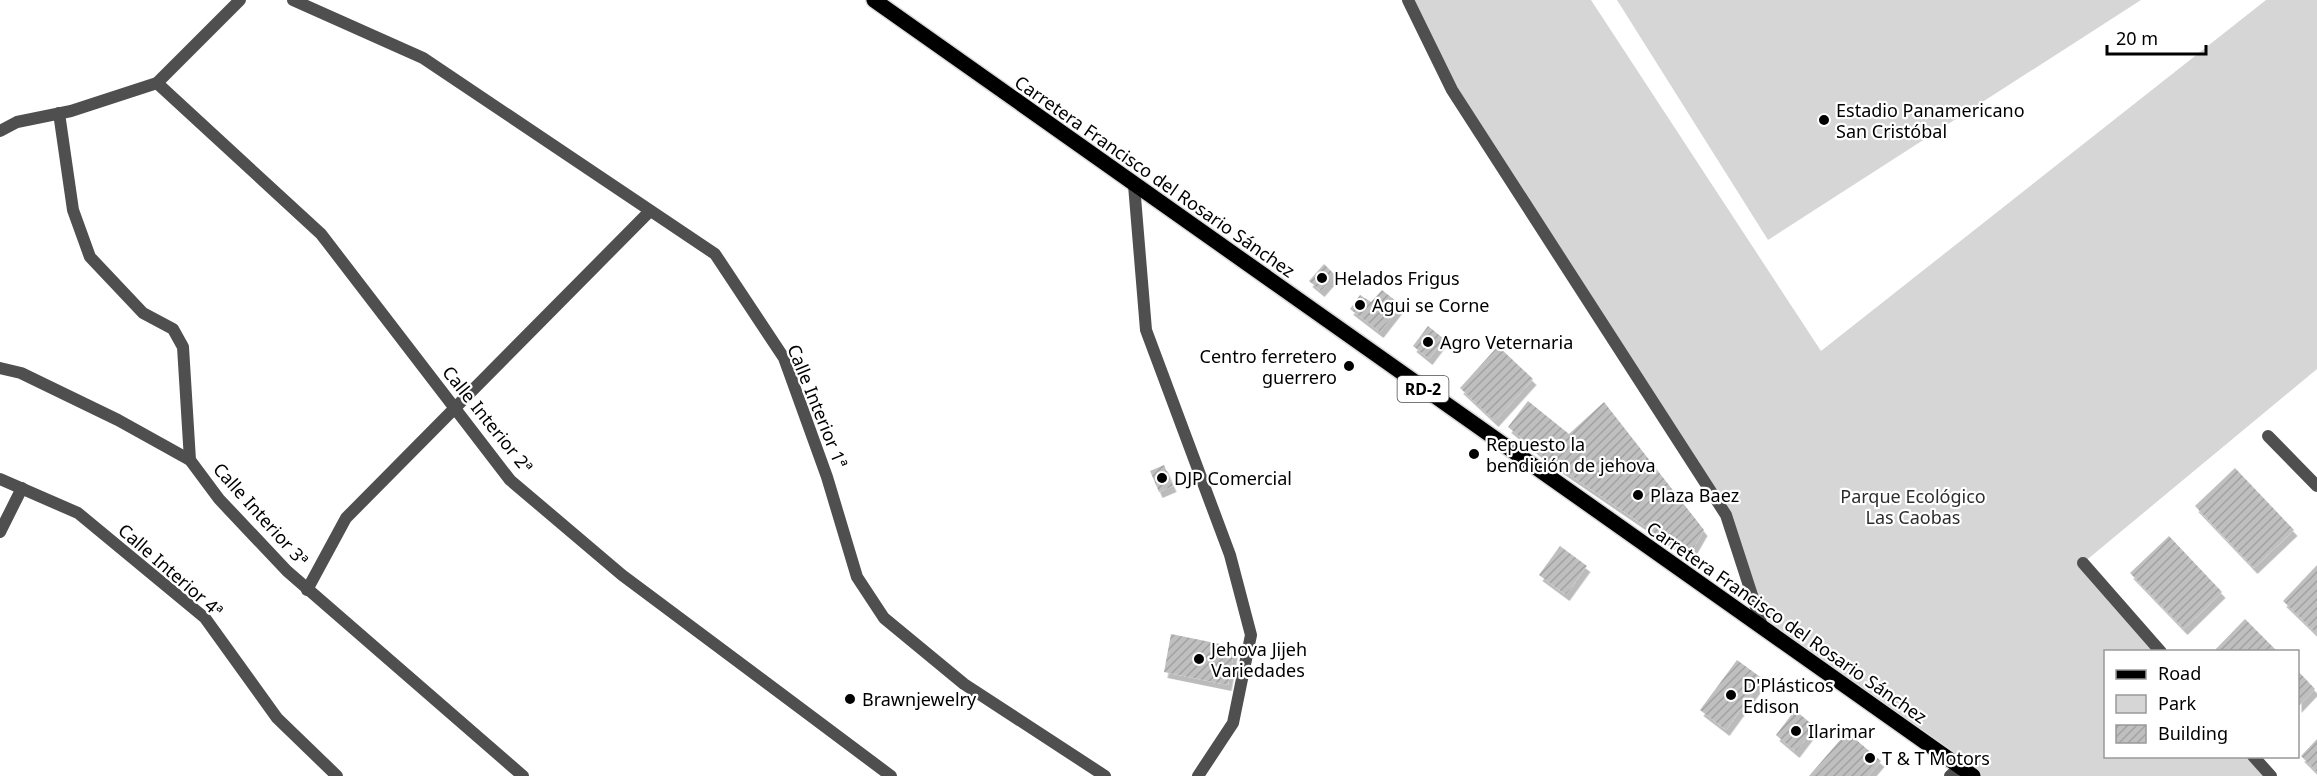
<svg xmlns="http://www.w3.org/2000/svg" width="2317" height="776" viewBox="0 0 2317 776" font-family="'Noto Sans',sans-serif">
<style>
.green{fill:#d6d6d6}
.building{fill:url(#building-hatch);filter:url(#shadow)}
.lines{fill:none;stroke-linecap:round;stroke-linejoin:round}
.primary-casing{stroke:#dbdbdb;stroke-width:18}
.minor{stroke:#4f4f4f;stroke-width:12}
.primary{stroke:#000;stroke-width:15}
.poi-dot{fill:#000;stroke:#fff;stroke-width:2}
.labels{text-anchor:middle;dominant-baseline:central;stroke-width:4.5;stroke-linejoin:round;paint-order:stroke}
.shield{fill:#fff;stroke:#4c4c4c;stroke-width:1.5}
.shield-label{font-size:16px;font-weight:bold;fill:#000}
.poi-label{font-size:18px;fill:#000;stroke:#fff;text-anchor:start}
.street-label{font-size:18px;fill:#000;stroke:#fff}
.park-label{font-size:18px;fill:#2d2d2d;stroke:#fff}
</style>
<defs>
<pattern id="building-hatch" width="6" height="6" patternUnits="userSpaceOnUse" patternTransform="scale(1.5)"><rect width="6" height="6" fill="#bfbfbf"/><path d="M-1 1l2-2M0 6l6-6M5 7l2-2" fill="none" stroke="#a2a2a2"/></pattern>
<filter id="shadow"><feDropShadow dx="3.5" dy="6" stdDeviation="0" flood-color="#0004"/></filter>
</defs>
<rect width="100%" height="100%" fill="#fff"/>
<g class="green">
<polygon points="1408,0 1591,0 1821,351 2266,0 2317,0 2317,369 2083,563 2161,651 2106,652 2106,756 2253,757 2271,776 1973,776 1763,629 1726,515 1452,90"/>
<polygon points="1617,0 2141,0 1768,240"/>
</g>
<g class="building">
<polygon points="1324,264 1335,275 1321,291 1309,281"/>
<polygon points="1382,290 1401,305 1380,332 1350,309 1360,295 1371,302"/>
<polygon points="1428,326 1444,339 1429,359 1413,346"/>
<polygon points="1498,346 1533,379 1495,421 1460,388"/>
<polygon points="1528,401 1569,434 1604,402 1704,530 1689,556 1548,460 1508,427"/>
<polygon points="1164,465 1173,486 1159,492 1150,471"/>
<polygon points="2235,468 2294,530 2254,568 2195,506"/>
<polygon points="2169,536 2222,592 2184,629 2130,573"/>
<polygon points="1560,546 1587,566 1566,595 1539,575"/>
<polygon points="2317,565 2317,634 2283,601"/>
<polygon points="2245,619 2278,652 2213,652"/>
<polygon points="1171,634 1235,647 1228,685 1164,672"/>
<polygon points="1737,660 1763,679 1726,730 1700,710"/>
<polygon points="2298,671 2315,689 2298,707"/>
<polygon points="1795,710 1815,727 1796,752 1776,735"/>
<polygon points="1847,732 1881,761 1868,776 1809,776"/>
<polygon points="2317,739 2317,772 2301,756"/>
</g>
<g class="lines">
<defs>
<polyline id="primary" points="874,0 1973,776"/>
</defs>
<use href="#primary" class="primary-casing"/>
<g class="minor">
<polyline points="293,0 423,58 715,254 784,358 827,477 857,577 884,618 964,684 1105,776"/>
<polyline points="1408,0 1452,90 1726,515 1763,629"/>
<polyline points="157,83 321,234 510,480 622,575 891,776"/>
<polyline points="59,113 73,210 90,257 143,313 173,329 183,347 190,460 219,499 287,571 523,776"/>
<polyline points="0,131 17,122 71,111 157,83 240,0"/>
<polyline points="1134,185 1146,330 1230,555 1251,635 1233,723 1198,776"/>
<polyline points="0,368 21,373 118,420 190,460"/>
<polyline points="2268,436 2317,486"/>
<polyline points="0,479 78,513 205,618 277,718 337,776"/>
<polyline points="0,532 22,488"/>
<polyline points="2083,563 2161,652"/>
<polyline points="307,590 346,518 650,211"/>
<polyline points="2253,756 2271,776"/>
<polyline points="1950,776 1960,767"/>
</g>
<use href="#primary" class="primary"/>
</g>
<g class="poi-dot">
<circle cx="1824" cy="120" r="6"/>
<circle cx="1322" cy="278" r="6"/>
<circle cx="1360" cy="305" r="6"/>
<circle cx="1428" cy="342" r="6"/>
<circle cx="1349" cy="366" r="6"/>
<circle cx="1474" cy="454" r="6"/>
<circle cx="1162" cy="478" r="6"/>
<circle cx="1638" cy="495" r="6"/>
<circle cx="1199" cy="659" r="6"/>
<circle cx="1731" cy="695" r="6"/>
<circle cx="850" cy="699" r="6"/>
<circle cx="1796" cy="731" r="6"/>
<circle cx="1870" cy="758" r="6"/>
</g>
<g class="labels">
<rect class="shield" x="1397.5" y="376" width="51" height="26" rx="4.5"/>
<g class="shield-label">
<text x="1423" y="389">RD-2</text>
</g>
<g class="poi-label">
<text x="1836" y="110">Estadio Panamericano<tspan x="1836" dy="21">San Cristóbal</tspan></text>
<text x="1334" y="278">Helados Frigus</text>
<text x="1372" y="305">Agui se Corne</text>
<text x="1440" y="342">Agro Veternaria</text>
<text x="1337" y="356" text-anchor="end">Centro ferretero<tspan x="1337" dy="21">guerrero</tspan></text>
<text x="1486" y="444">Repuesto la<tspan x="1486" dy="21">bendición de jehova</tspan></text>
<text x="1174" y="478">DJP Comercial</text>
<text x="1650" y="495">Plaza Baez</text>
<text x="1211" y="649">Jehova Jijeh<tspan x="1211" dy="21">Variedades</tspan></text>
<text x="1743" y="685">D'Plásticos<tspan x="1743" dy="21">Edison</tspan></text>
<text x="862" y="699">Brawnjewelry</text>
<text x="1808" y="731">Ilarimar</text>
<text x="1882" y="758">T &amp; T Motors</text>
</g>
<g class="street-label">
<text transform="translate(1155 176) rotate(35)">Carretera Francisco del Rosario Sánchez</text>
<text transform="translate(818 406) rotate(68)">Calle Interior 1ª</text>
<text transform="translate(488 419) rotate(51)">Calle Interior 2ª</text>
<text transform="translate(261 514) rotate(48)">Calle Interior 3ª</text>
<text transform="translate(171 570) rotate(41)">Calle Interior 4ª</text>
<text transform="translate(1787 622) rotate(35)">Carretera Francisco del Rosario Sánchez</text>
</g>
<g class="park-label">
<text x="1913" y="496">Parque Ecológico<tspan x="1913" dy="21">Las Caobas</tspan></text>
</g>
</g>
<rect x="2104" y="650" width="195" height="108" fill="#ffffff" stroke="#999999" stroke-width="1.5"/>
<rect x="2116" y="670" width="30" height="9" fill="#000000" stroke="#999999" stroke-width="1.5"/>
<text x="2158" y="680" font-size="18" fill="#000000">Road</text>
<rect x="2116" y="695" width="30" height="18" fill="#d6d6d6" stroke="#999999" stroke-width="1.5"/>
<text x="2158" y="710" font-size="18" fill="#000000">Park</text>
<rect x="2116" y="725" width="30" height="18" fill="url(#building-hatch)" stroke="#999999" stroke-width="1.5"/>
<text x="2158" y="740" font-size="18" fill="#000000">Building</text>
<path d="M2107 45v9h99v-9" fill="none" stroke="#000000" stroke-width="3"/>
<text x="2116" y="45" font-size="18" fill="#000000" stroke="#ffffff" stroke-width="4.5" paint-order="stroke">20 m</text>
</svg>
